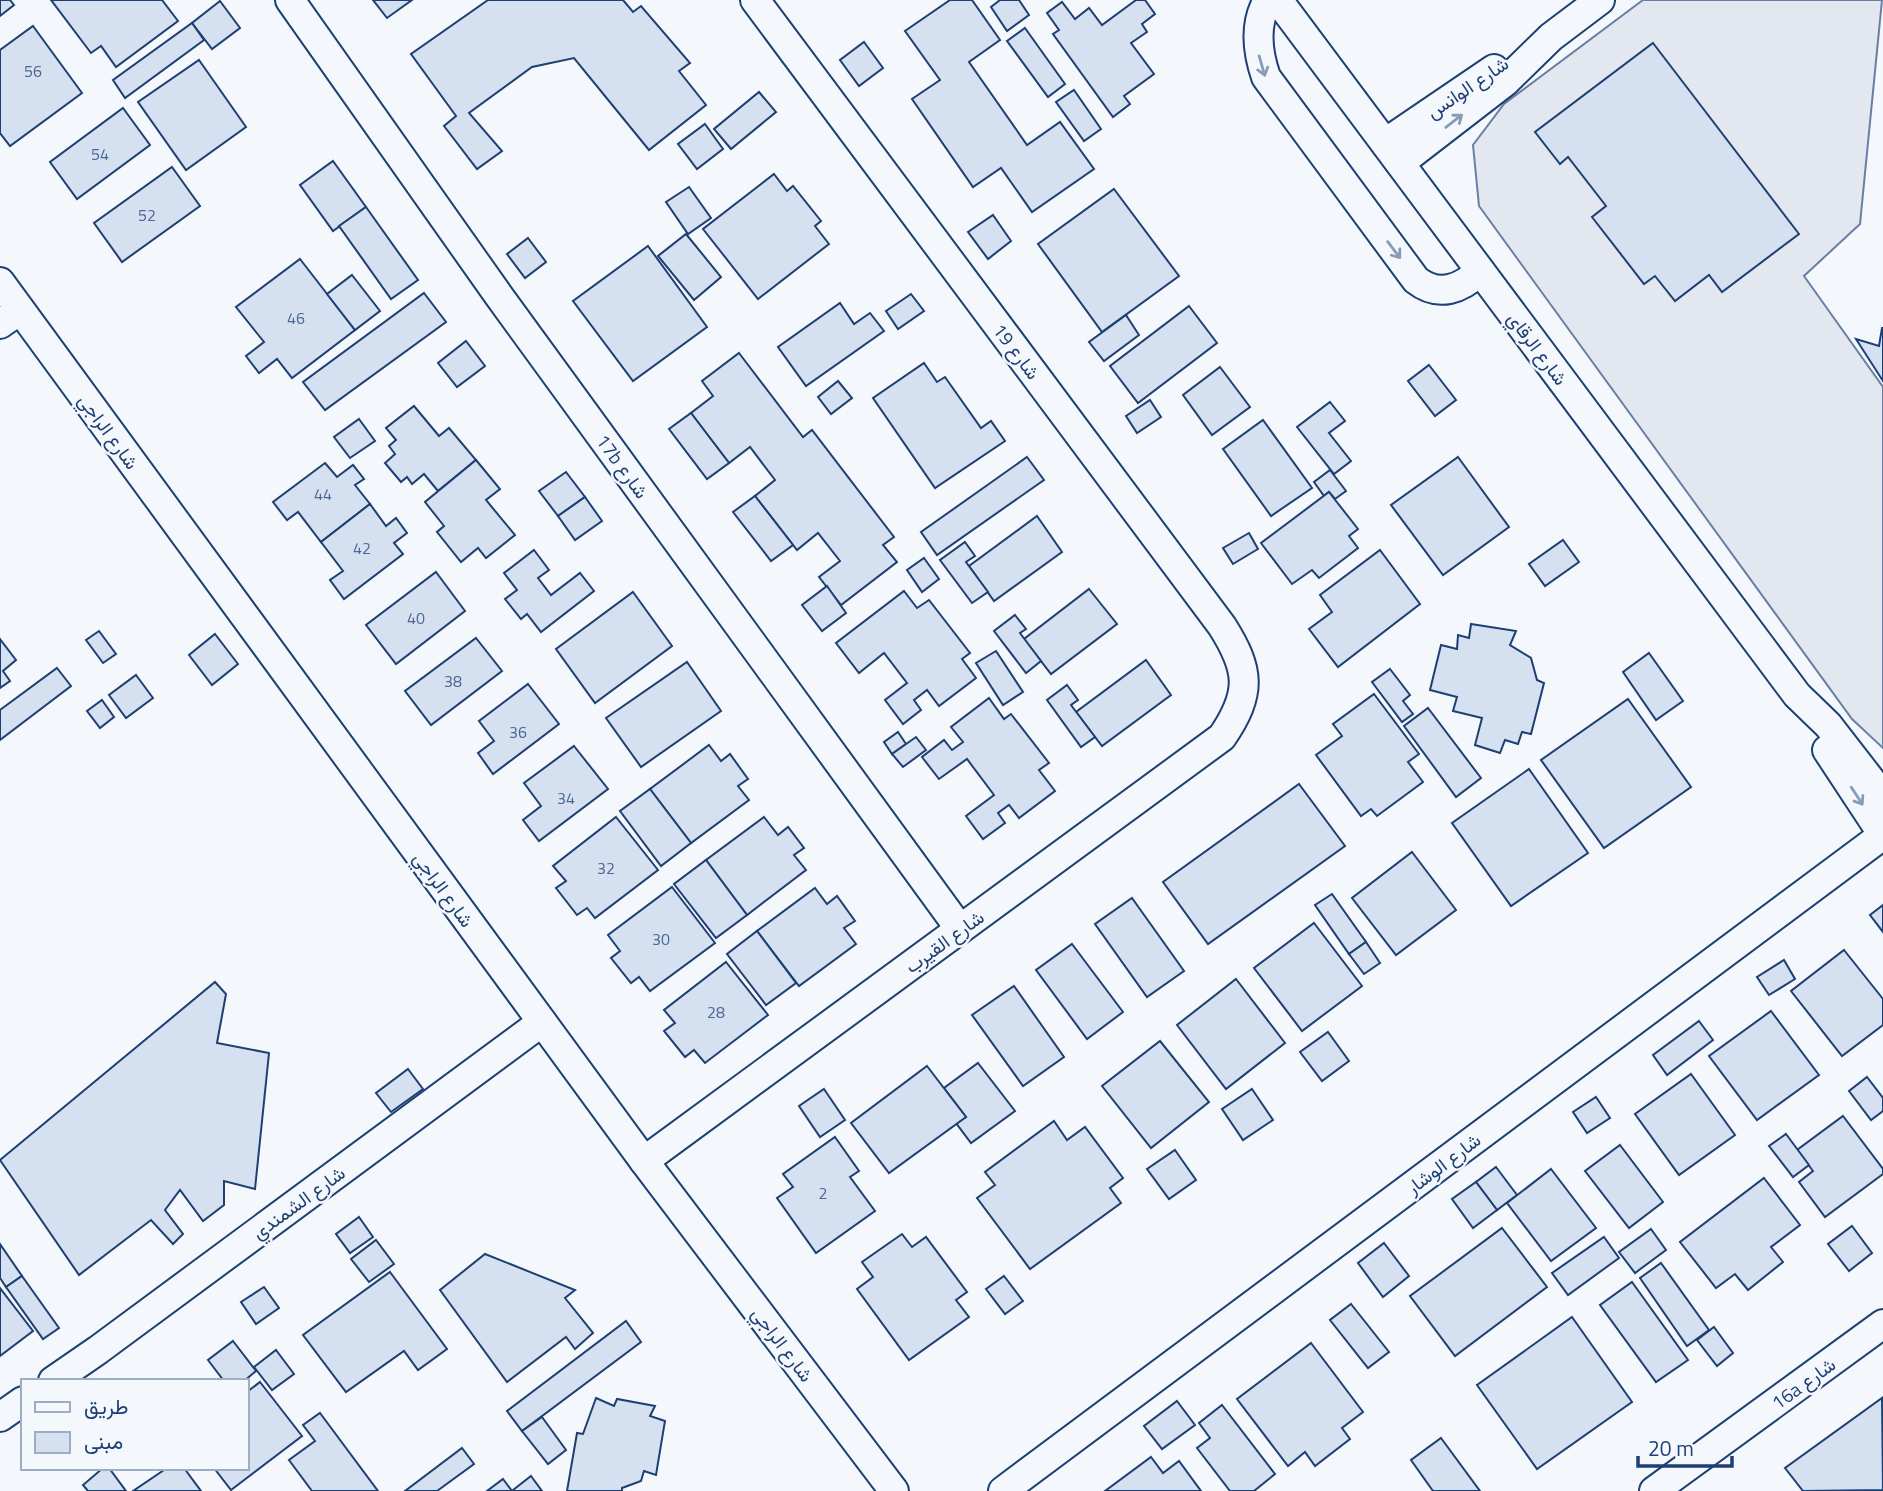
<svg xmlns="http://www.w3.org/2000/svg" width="1883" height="1491" viewBox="0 0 1883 1491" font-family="'Titillium Web',Vazirmatn,sans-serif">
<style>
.parking{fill:#e3e8f0;stroke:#687fa3;stroke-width:2}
.building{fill:#d5e0f0;stroke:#1d3f73;stroke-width:2}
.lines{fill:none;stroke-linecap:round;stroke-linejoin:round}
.street-casing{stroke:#1d3f73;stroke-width:32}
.street{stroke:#f4f7fb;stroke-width:28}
.oneway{stroke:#889bb7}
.labels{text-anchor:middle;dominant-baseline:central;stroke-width:5;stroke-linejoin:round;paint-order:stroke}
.number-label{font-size:16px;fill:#4b6792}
.street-label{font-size:19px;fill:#1d3f73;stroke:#f4f7fb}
</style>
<rect width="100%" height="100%" fill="#f4f7fb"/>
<polygon class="parking" points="1643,0 1882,0 1860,224 1804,276 1883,387 1883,748 1852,719 1479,206 1473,145 1504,104"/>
<g class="building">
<polygon points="0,0 10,0 14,5 0,16"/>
<polygon points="51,0 162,0 178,21 116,67 101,46 91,53"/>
<polygon points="373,0 412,0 387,18"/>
<polygon points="488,0 623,0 633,12 641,6 690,63 679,71 706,105 649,150 574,58 532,67 469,113 502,151 477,169 444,126 456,116 411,54"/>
<polygon points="950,0 972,0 1000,40 969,62 1027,145 1060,122 1094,169 1032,212 1001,168 973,187 912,99 940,80 905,31"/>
<polygon points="1000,0 1019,0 1029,15 1007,31 991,7"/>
<polygon points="1136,0 1145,0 1155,14 1142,24 1147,32 1131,43 1154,74 1124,96 1130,104 1113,117 1053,34 1059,30 1047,13 1062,2 1075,19 1089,8 1102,25"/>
<polygon points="220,1 240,28 212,49 192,23"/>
<polygon points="192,23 204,40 125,98 113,80"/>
<polygon points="33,26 82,93 10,146 0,133 0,50"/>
<polygon points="1025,28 1065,84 1048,97 1007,41"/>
<polygon points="864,42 883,68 859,86 840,60"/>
<polygon points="1653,43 1799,234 1722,292 1709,275 1675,301 1655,276 1644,284 1592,217 1606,206 1568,157 1560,164 1535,132"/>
<polygon points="199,60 246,127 186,170 138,102"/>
<polygon points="1074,90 1101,129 1084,141 1056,102"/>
<polygon points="759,92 776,112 731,149 714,129"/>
<polygon points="123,108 150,145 77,199 50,162"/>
<polygon points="705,124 723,149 697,169 678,144"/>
<polygon points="333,161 366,207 333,231 300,185"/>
<polygon points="172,167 200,206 122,262 94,223"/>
<polygon points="774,174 787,191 793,186 821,221 815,226 829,244 758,299 703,229"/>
<polygon points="689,187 711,218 688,234 666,202"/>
<polygon points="1114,189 1179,276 1102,332 1038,244"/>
<polygon points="366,207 418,280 391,299 339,226"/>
<polygon points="993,215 1011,241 988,259 968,232"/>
<polygon points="686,234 721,277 694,300 658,256"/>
<polygon points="528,238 546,262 525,278 507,254"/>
<polygon points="648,246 707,327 633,381 573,301"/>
<polygon points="300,259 355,330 292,378 277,359 259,373 246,356 264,342 236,307"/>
<polygon points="352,275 380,311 355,330 327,294"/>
<polygon points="424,293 446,322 325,410 303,382"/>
<polygon points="911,294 924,311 898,329 886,311"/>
<polygon points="840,303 854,324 870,313 884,331 806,386 778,347"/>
<polygon points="1189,306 1217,343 1138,403 1110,366"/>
<polygon points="1126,315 1139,335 1104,361 1089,342"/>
<polygon points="1882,328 1883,328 1883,381 1856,339 1879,346"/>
<polygon points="466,341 485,366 457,387 438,363"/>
<polygon points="739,353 803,437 812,430 894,537 883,545 897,562 841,605 819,577 840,561 818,533 797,550 755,496 775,480 750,447 729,463 691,413 713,396 702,381"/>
<polygon points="924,363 937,382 945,377 981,428 991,421 1005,441 935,488 873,398"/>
<polygon points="1429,365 1456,400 1435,416 1408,381"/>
<polygon points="1220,367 1250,407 1212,435 1183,395"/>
<polygon points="838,381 852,398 831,414 818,397"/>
<polygon points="1150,400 1161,417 1137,433 1126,416"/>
<polygon points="1330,402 1345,421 1329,433 1351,461 1334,474 1297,427"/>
<polygon points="414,406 439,436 449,428 476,460 438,491 424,474 412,484 407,477 401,482 385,463 395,454 389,446 396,440 386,428"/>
<polygon points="691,413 729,463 707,479 669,429"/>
<polygon points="359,419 375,441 350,458 334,437"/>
<polygon points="1263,420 1312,488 1271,516 1223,449"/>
<polygon points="1027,457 1044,480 937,555 921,532"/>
<polygon points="1458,457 1509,527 1443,575 1391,505"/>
<polygon points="476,460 500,489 486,500 515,535 486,558 478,548 461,562 437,532 444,526 425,502"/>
<polygon points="325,463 337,477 353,465 364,479 355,485 370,504 321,542 298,512 287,520 273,502"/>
<polygon points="1330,470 1346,491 1335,499 1329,492 1324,496 1314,482"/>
<polygon points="566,472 585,497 558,516 539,491"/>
<polygon points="1329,492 1358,529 1349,536 1358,548 1319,578 1312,570 1292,584 1261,543"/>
<polygon points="755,496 793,545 771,561 733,512"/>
<polygon points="585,497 602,521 575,540 558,516"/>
<polygon points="370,504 386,526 396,518 407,533 394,543 403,554 344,599 330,580 343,571 321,542"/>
<polygon points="1037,516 1062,552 994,601 969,566"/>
<polygon points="1249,533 1258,549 1233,564 1223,548"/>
<polygon points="1563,540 1579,562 1545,586 1529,564"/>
<polygon points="965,542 975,556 966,562 988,592 972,603 940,560"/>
<polygon points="534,550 549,570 538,578 551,595 580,573 594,591 541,632 527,614 521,619 505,599 517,590 504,573"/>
<polygon points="1380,550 1420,604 1338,667 1309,629 1332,612 1320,595"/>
<polygon points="924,558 939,579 922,592 907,570"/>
<polygon points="436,572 465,611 396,664 366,625"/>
<polygon points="827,586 846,613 822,631 802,605"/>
<polygon points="1089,589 1117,624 1051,674 1024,639"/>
<polygon points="904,591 917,608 929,600 970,653 962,659 976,678 939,706 927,690 914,700 921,710 903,724 885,700 907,683 884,653 859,673 836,643"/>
<polygon points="633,592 672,646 595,703 556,649"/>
<polygon points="1015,615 1026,629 1020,633 1041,661 1026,673 994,631"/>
<polygon points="1471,624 1516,631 1510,645 1531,658 1537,680 1544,683 1531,734 1522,732 1518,744 1505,740 1500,753 1475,745 1482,718 1453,711 1457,697 1430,690 1441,645 1457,649 1458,635 1469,638"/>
<polygon points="99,631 116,654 103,663 86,640"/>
<polygon points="215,634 238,664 212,685 189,655"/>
<polygon points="476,638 502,671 431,725 405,691"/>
<polygon points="0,639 16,660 3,671 10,681 0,688"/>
<polygon points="996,651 1023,692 1003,705 976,663"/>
<polygon points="1649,653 1683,701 1656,720 1623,672"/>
<polygon points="1146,660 1171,695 1102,746 1076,712"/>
<polygon points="687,662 721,711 641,767 606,718"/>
<polygon points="57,668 71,686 0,740 0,710"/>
<polygon points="1390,669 1410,695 1403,701 1413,714 1402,722 1372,682"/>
<polygon points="136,675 153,698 126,718 109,695"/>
<polygon points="528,684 559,724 493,774 478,753 494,741 479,721"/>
<polygon points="1067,685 1078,700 1071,705 1095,737 1081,747 1047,700"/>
<polygon points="1374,694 1419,754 1408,762 1423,782 1377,816 1371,809 1361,816 1316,755 1342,736 1333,724"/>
<polygon points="989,698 1004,719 1011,714 1049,763 1039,770 1055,791 1019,818 1009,805 998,813 1005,823 983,839 966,816 994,795 967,759 939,779 922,757 944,740 952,750 963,742 951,727"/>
<polygon points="1628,699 1691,787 1604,848 1541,760"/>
<polygon points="102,700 114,717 100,728 87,711"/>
<polygon points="1428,708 1481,778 1456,797 1404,726"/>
<polygon points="898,732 906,744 892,754 884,742"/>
<polygon points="916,737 926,750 903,767 892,754"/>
<polygon points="709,745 721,761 730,754 748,779 738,786 749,800 691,843 650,789"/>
<polygon points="574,746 608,789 539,841 523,820 541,806 524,783"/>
<polygon points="1529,769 1588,853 1511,906 1452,823"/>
<polygon points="1299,784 1345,846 1208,944 1163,882"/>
<polygon points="650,789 691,843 661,866 620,811"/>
<polygon points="616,817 658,870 595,918 587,908 577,915 556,888 566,881 553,866"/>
<polygon points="764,817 778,835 788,827 804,848 794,855 806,870 747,915 706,860"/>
<polygon points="1412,852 1456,910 1396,955 1352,898"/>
<polygon points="706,860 747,915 716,938 674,884"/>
<polygon points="672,887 715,943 650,991 639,977 631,983 611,958 620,951 608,935"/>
<polygon points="815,888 827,904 837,896 855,921 844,928 856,944 799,986 757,931"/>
<polygon points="1332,894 1366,942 1349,954 1315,905"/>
<polygon points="1132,898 1184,971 1147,997 1095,924"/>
<polygon points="1883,905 1883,932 1870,915"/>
<polygon points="1314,923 1362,986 1302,1031 1254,968"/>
<polygon points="757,931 796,983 766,1005 727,954"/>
<polygon points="1366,942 1380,963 1364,974 1349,954"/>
<polygon points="1072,944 1123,1012 1087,1039 1036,970"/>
<polygon points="1844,950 1883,999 1883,1025 1842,1056 1791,991"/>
<polygon points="1784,960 1795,979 1769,995 1757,977"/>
<polygon points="726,962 768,1015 705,1063 694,1050 685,1057 664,1031 675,1023 664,1010"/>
<polygon points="1236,979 1285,1043 1226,1089 1177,1025"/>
<polygon points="215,982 226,994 217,1043 269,1053 255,1189 224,1181 224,1205 203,1221 180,1190 165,1210 183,1234 173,1244 151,1220 79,1275 0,1160"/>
<polygon points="1014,986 1064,1057 1023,1086 972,1015"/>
<polygon points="1771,1011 1819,1075 1757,1120 1709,1056"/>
<polygon points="1699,1021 1713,1040 1667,1075 1653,1055"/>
<polygon points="1328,1032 1349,1061 1322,1081 1300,1052"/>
<polygon points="1160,1041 1209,1102 1151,1148 1102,1086"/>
<polygon points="978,1063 1015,1111 971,1143 956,1123 966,1117 944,1088"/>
<polygon points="927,1066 966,1117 889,1173 851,1123"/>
<polygon points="408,1069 423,1089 391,1112 376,1093"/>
<polygon points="1691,1074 1735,1135 1679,1175 1635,1114"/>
<polygon points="1867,1077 1883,1098 1883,1111 1871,1120 1849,1091"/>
<polygon points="824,1089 845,1120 820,1137 799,1106"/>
<polygon points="1252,1089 1273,1120 1243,1140 1222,1109"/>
<polygon points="1596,1097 1610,1118 1587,1133 1573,1112"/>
<polygon points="1843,1116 1883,1169 1883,1174 1825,1217 1799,1182 1813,1171 1797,1150"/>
<polygon points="1054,1121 1067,1140 1085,1127 1123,1178 1110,1188 1121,1203 1030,1269 977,1198 995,1185 985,1172"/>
<polygon points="1786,1134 1809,1165 1793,1177 1769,1146"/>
<polygon points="835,1137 859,1171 850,1177 875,1211 816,1253 777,1198 793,1187 783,1174"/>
<polygon points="1620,1145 1663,1202 1629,1228 1585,1171"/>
<polygon points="1175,1150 1196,1180 1169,1199 1147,1169"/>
<polygon points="1496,1167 1517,1195 1497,1210 1476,1182"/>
<polygon points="1551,1169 1596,1228 1551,1261 1507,1203"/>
<polygon points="1764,1178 1800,1225 1771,1247 1783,1262 1748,1290 1735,1274 1716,1288 1680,1242"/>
<polygon points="1476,1182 1497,1210 1473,1228 1452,1199"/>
<polygon points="359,1217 373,1237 350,1253 336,1234"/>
<polygon points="1852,1226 1872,1253 1849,1271 1828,1244"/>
<polygon points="1502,1228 1547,1287 1455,1356 1410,1296"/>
<polygon points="1651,1229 1666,1250 1635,1273 1619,1252"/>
<polygon points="902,1234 912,1247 926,1237 967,1292 956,1300 969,1317 909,1360 857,1289 873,1277 862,1262"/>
<polygon points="1604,1237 1619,1258 1568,1295 1552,1273"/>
<polygon points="376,1240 394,1264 369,1282 351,1259"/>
<polygon points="1384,1243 1409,1276 1383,1297 1358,1263"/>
<polygon points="0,1244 22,1276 6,1287 0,1278"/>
<polygon points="485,1254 575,1290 565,1298 593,1333 575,1349 566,1337 507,1382 440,1290"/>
<polygon points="1661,1263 1709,1330 1687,1346 1640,1278"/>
<polygon points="390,1272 447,1349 418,1370 404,1351 346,1392 303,1335"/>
<polygon points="22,1276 59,1328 43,1339 6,1287"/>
<polygon points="1004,1276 1023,1301 1005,1314 986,1289"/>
<polygon points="1632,1282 1688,1360 1656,1382 1600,1305"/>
<polygon points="264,1287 279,1308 256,1324 241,1302"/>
<polygon points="0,1288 33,1331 0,1356"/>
<polygon points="1351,1304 1389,1352 1368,1368 1330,1320"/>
<polygon points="1572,1317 1632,1402 1537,1469 1477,1385"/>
<polygon points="626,1321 641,1342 522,1431 507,1411"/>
<polygon points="1714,1327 1733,1353 1717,1366 1697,1340"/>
<polygon points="233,1341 256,1371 244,1381 224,1381 208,1360"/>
<polygon points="1311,1343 1363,1412 1342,1428 1350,1439 1315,1466 1305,1452 1288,1466 1237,1399"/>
<polygon points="276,1350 294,1374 272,1390 254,1367"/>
<polygon points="260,1382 302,1436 231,1490 214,1468 247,1468 247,1392"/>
<polygon points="596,1398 614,1406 617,1399 655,1406 650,1416 665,1421 656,1475 644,1471 641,1481 622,1488 622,1491 567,1491 577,1433 583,1434"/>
<polygon points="1882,1398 1883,1490 1803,1491 1785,1468"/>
<polygon points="1177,1401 1195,1425 1162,1449 1144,1426"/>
<polygon points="1222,1405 1275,1474 1254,1491 1230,1491 1197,1448 1210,1438 1199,1423"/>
<polygon points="320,1413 378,1491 312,1491 289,1460 315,1441 303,1425"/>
<polygon points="542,1417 566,1450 548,1464 522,1431"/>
<polygon points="1441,1438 1480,1491 1433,1491 1411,1460"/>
<polygon points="462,1448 474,1464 437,1491 405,1491"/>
<polygon points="1151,1457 1163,1473 1179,1461 1201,1491 1105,1491"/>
<polygon points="103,1468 109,1468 126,1491 88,1491 83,1485"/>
<polygon points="167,1468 184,1468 201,1491 133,1491"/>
<polygon points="531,1476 542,1491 514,1491 513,1490"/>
<polygon points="503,1479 512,1491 487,1491"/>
</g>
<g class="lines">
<defs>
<g id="street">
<polyline points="290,0 499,296 960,929"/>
<path d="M1268 0C1254 24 1257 51 1266 77L1416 280C1439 298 1461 289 1480 271"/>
<polyline points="1278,0 1797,695 1828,725 1883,796"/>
<polyline points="1385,143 1494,69"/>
<polyline points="1400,163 1505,82 1551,37 1600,0"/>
<polyline points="0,282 644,1161 894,1491"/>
<polyline points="0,324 20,310"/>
<polyline points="1827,750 1883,835"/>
<path d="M644 1161 1222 737C1252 693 1250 670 1222 626L755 0"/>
<polyline points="53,1381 98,1350 542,1022"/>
<polyline points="0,1417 23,1401"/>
<polyline points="1003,1491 1883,835"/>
<polyline points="1654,1491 1883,1324"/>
</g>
</defs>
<use href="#street" class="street-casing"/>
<use href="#street" class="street"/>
</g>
<defs><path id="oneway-shaft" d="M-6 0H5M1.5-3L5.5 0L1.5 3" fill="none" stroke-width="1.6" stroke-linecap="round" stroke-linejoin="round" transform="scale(1.75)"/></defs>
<g class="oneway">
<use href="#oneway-shaft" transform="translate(1262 66) rotate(74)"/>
<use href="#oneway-shaft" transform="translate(1454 121) rotate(-38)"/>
<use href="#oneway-shaft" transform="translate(1394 250) rotate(53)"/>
<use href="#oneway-shaft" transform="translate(1857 796) rotate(57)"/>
</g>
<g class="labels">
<g class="number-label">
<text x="33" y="71">56</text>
<text x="100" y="154">54</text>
<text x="147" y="215">52</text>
<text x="296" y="318">46</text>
<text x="323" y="494">44</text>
<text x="362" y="548">42</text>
<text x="416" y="618">40</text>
<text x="453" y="681">38</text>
<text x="518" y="732">36</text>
<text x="566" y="798">34</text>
<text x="606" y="868">32</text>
<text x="661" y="939">30</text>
<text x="716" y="1012">28</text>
<text x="823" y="1193">2</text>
</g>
<g class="street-label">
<text transform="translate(1467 87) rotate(-34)">شارع الوانس</text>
<text transform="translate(1538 348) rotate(53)">شارع الرقاي</text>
<text transform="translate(1017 351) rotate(53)">شارع 19</text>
<text transform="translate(109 431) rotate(54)">شارع الراجي</text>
<text transform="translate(623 466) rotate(54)">17b شارع</text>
<text transform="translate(444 889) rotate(54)">شارع الراجي</text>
<text transform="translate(944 941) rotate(-36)">شارع القيرب</text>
<text transform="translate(1443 1163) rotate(-37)">شارع الوشار</text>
<text transform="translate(298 1202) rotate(-36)">شارع الشمندي</text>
<text transform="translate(783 1344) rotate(53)">شارع الراجي</text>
<text transform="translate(1803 1383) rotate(-36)">16a شارع</text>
</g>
</g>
<rect x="21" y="1379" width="228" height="91" fill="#f4f7fb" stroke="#9eadc5" stroke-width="2"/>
<rect x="35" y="1402" width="35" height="10" fill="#f4f7fb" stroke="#9eadc5" stroke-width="2"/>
<text x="84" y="1414" font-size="21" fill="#1d3f73">طريق</text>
<rect x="35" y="1432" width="35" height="21" fill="#d5e0f0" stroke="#9eadc5" stroke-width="2"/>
<text x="84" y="1449" font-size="21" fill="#1d3f73">مبنى</text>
<path d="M1638 1456v10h94v-10" fill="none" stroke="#1d3f73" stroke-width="3.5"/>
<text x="1648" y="1456" font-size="21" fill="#1d3f73" stroke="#f4f7fb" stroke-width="5" paint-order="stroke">20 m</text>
</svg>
